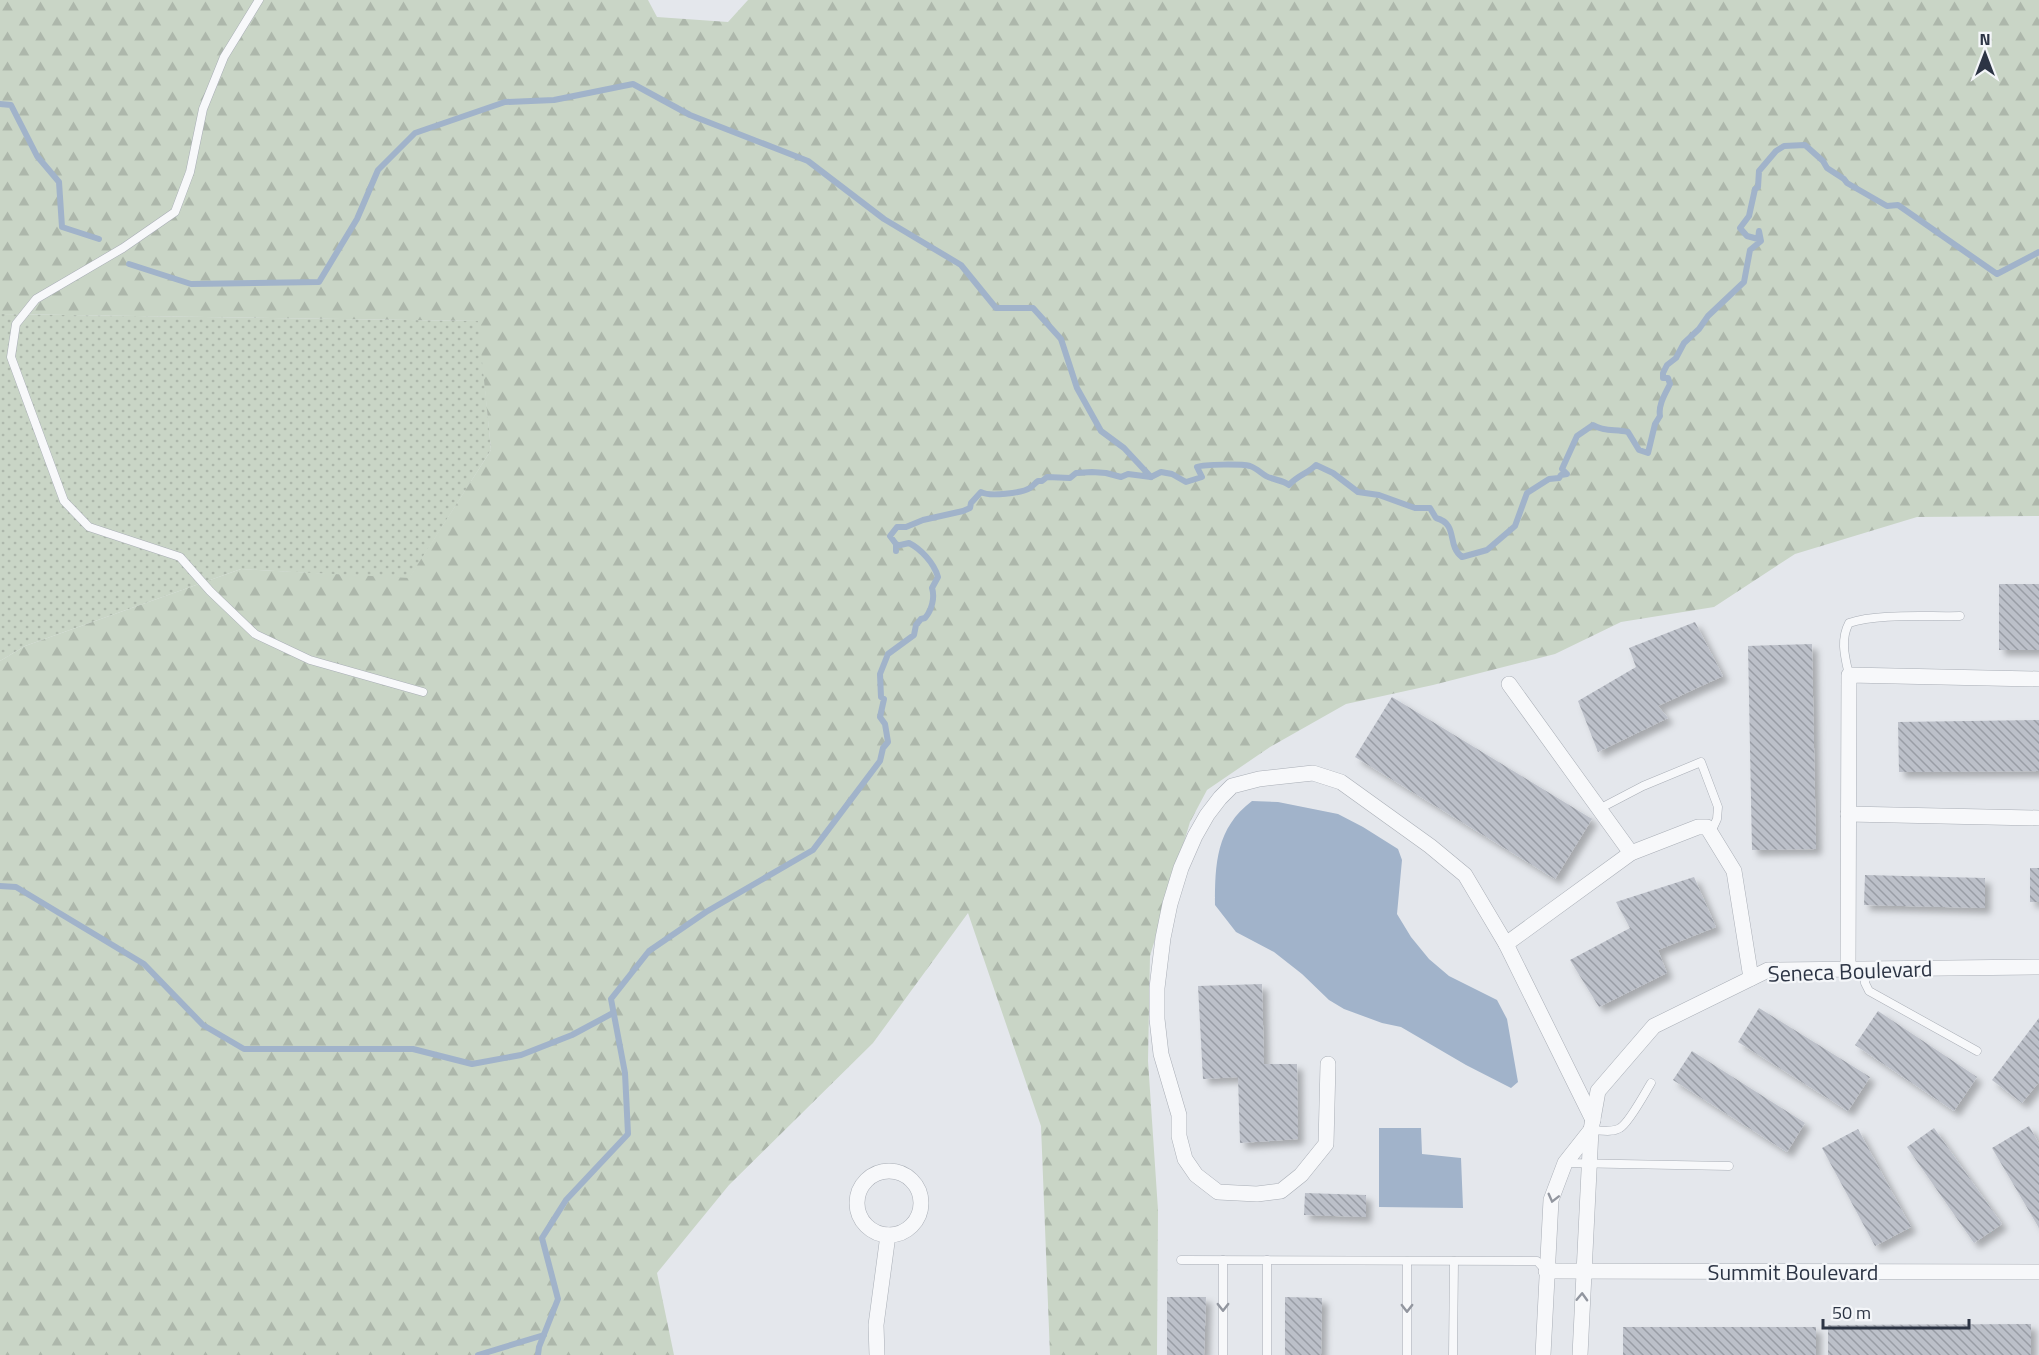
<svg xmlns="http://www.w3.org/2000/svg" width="2039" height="1355" viewBox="0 0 2039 1355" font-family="'Titillium Web',sans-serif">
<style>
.grass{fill:url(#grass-dots)}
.forest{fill:url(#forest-firs)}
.water{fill:#a1b3ca}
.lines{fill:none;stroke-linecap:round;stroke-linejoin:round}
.stream{stroke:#a1b3ca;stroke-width:6}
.building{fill:url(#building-back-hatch);filter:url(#shadow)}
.lane-casing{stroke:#a9aeb6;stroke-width:9}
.street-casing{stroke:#a9aeb6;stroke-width:16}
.lane{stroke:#f7f8fa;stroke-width:8}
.street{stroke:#f7f8fa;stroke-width:15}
.oneway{stroke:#92969f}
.labels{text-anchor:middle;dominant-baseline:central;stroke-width:4.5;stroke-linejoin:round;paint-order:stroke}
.street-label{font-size:22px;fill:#2c3444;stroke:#f4f6f9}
</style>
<defs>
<pattern id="grass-dots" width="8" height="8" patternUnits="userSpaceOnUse" patternTransform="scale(1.5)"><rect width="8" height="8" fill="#c9d5c6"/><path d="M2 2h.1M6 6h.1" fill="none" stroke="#adb7ab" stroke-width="1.8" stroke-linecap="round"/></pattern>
<pattern id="forest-firs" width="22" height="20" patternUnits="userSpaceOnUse" patternTransform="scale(1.5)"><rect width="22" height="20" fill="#c9d5c6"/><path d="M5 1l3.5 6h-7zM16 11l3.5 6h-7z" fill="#adb7ab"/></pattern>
<pattern id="building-back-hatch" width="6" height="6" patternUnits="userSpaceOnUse" patternTransform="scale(1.5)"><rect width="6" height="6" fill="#bcc0c9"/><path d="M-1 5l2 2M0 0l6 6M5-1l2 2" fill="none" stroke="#999da5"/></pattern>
<filter id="shadow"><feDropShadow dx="5.5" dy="5.5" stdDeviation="3" flood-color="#0004"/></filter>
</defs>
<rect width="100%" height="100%" fill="#e4e7ec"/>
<polygon class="grass" points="0,314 479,321 491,450 409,579 241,569 25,646 0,661"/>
<polygon class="forest" points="0,0 648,0 657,17 728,22 748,0 2039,0 2039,516 1917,517 1795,554 1714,607 1621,622 1555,654 1433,685 1346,704 1270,747 1207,790 1190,822 1150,956 1148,1061 1158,1210 1157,1355 1050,1355 1041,1126 968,913 873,1043 729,1185 657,1273 674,1355 0,1355 0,661 25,646 241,569 409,578 491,450 478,321 0,314"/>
<g class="water">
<path d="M1252 801 1278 802 1338 814 1363 827 1398 849 1402 860 1397 914 1411 937 1429 959 1449 976 1497 1000 1507 1019 1518 1082 1511 1088 1466 1065 1401 1027 1382 1023 1344 1009 1329 1000 1302 974 1274 952 1236 932 1215 905C1215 864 1216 828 1252 801Z"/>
<polygon points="1379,1128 1421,1128 1422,1154 1461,1158 1463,1208 1379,1207"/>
</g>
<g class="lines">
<g class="stream">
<polyline points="0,104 11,105 37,156 59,182 62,227 99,239"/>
<polyline points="129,264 191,284 319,282 357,219 378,170 415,133 505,102 554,100 633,84 690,115 808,161 884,219 961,265 996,308 1033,308 1061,339 1077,388 1101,431 1124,448 1151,477"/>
<polyline points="0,886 16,887 144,964 203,1025 244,1049 413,1049 472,1064 521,1055 572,1035 613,1013"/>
<polyline points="478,1355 544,1335"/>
<path d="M538 1355 539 1347 558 1299 542 1238 566 1200 628 1134 625 1073 611 999 649 951 706 912 813 850 880 761 883 748 888 742 885 724 880 717 884 699 881 697 880 674 888 654 914 635 916 625 921 619 925 618C932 610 935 597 932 588L938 577C934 563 921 549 909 543L896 546V551V544L890 536 897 527H906L923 520 963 511 970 508 971 503 981 492C989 497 1022 493 1030 488 1033 486 1035 483 1038 481H1042L1047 477 1070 478 1076 473 1092 472 1106 473 1121 477 1128 474 1151 477 1161 472 1172 474 1186 482 1202 477 1197 467C1205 464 1242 464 1250 466 1256 468 1261 473 1266 476 1273 480 1283 480 1289 485 1298 475 1307 474 1316 465L1333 473 1358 492 1379 495 1415 508H1430L1436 518C1459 524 1446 545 1462 557L1487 550 1515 526 1527 493 1549 479 1559 478 1561 475 1567 474 1562 469 1577 436 1593 425C1604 432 1615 429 1628 432L1639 450 1648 453 1655 424 1660 416C1658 405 1665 394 1670 384L1668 378H1663V373L1667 365 1676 358 1684 343 1699 329 1708 316 1744 282 1750 250 1761 241 1759 231 1758 239 1747 236 1740 228 1749 216 1755 189 1758 187 1759 171 1776 151 1784 146 1805 145 1823 161 1827 168 1844 179 1847 183 1887 206 1898 205 1997 274 2039 252"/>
</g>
</g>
<g class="building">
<rect x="1999" y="584" width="40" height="66"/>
<polygon points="1695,622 1723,676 1658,706 1668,718 1598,752 1578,701 1636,667 1629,648"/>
<polygon points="1812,644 1816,849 1752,850 1748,646"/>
<polygon points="1392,697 1592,819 1555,879 1355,757"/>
<polygon points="2039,720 2039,771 1899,772 1898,722"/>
<rect x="2030" y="868" width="9" height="34"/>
<polygon points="1865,875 1985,878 1985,908 1864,905"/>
<polygon points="1694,877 1716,927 1658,950 1667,973 1599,1007 1570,960 1630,928 1616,902"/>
<polygon points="1262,984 1264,1064 1297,1064 1298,1139 1240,1143 1238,1077 1203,1079 1198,986"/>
<polygon points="1759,1008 1870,1077 1848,1111 1738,1042"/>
<polygon points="1878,1011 1977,1077 1954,1111 1855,1045"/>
<polygon points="2039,1018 2039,1082 2022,1103 1992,1080"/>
<polygon points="1692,1051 1805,1123 1787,1152 1673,1080"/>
<polygon points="2029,1126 2039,1144 2039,1228 1992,1148"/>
<polygon points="1934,1128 2002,1224 1974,1243 1907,1147"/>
<polygon points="1858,1129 1911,1227 1875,1246 1822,1148"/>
<polygon points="1305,1193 1366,1195 1366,1217 1304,1215"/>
<polygon points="1167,1297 1206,1297 1204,1355 1167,1355"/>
<polygon points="1285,1297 1322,1298 1321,1355 1285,1355"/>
<polygon points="2031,1324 2031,1355 1828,1355 1828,1325"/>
<rect x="1623" y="1327" width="193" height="28"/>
</g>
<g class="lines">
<defs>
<g id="lane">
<polyline points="259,0 224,57 203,109 190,172 175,212 123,248 36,299 16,324 11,357 64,501 89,527 180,557 210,591 255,634 310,660 423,692"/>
<path d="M1849 675C1845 657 1840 640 1849 623 1877 613 1929 617 1960 616"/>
<polyline points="1599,809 1643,786 1701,762 1718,807 1717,819 1711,832"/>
<polyline points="1865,969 1865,983 1869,991 1977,1051"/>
<path d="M1591 1130C1600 1130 1612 1133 1620 1128 1629 1123 1645 1093 1651 1083"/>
<polyline points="1567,1163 1729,1166"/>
<polyline points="1181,1260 1537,1261 1546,1271"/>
<polyline points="1407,1261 1407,1355"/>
<polyline points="1223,1355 1223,1260"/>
<polyline points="1267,1355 1267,1260"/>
<polyline points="1453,1355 1454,1261"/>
</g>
<g id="street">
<polyline points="1509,684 1631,853"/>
<polyline points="1848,814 2039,818"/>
<polyline points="1506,944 1631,853 1698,827 1707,827 1734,871 1751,978"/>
<polyline points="1848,969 1849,675 2039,679"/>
<polyline points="1328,1064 1326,1144 1301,1175 1281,1191 1257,1194 1218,1192 1196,1175 1185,1159 1179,1136 1179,1115 1161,1054 1157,1019 1157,988 1163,938 1170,904 1181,868 1195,836 1207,815 1220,798 1232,786 1259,779 1313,773 1341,782 1430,846 1465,875 1506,944 1593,1120"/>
<circle cx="889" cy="1203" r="32"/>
<polyline points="1546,1271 2039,1272"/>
<polyline points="877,1355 876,1325 888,1235"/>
<polyline points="1543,1355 1551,1200 1565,1163 1591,1130"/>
<polyline points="1580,1355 1591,1130 1598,1091 1654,1026 1768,970 2039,967"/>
</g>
</defs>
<use href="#lane" class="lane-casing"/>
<use href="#street" class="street-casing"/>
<use href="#lane" class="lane"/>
<use href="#street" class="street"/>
</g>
<defs><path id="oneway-chevron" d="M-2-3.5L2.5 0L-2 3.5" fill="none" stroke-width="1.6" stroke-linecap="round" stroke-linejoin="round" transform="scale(1.5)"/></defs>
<g class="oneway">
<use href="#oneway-chevron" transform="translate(1553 1198) rotate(104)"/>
<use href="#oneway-chevron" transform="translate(1582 1297) rotate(-88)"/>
<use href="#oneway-chevron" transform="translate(1223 1307) rotate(90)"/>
<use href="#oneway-chevron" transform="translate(1407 1308) rotate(90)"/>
</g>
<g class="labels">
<g class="street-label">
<text transform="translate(1850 971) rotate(-2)">Seneca Boulevard</text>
<text x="1793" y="1272">Summit Boulevard</text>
</g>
</g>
<g transform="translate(1985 54)" stroke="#f4f6f9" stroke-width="4.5" paint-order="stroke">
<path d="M0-4.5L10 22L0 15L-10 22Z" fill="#2c3444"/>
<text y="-9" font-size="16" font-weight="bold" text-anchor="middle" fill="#2c3444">N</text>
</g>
<path d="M1823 1319v9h146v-9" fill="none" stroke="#2c3444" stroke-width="3"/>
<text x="1832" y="1319" font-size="18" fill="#2c3444" stroke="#f4f6f9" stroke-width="4.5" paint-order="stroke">50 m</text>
</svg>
